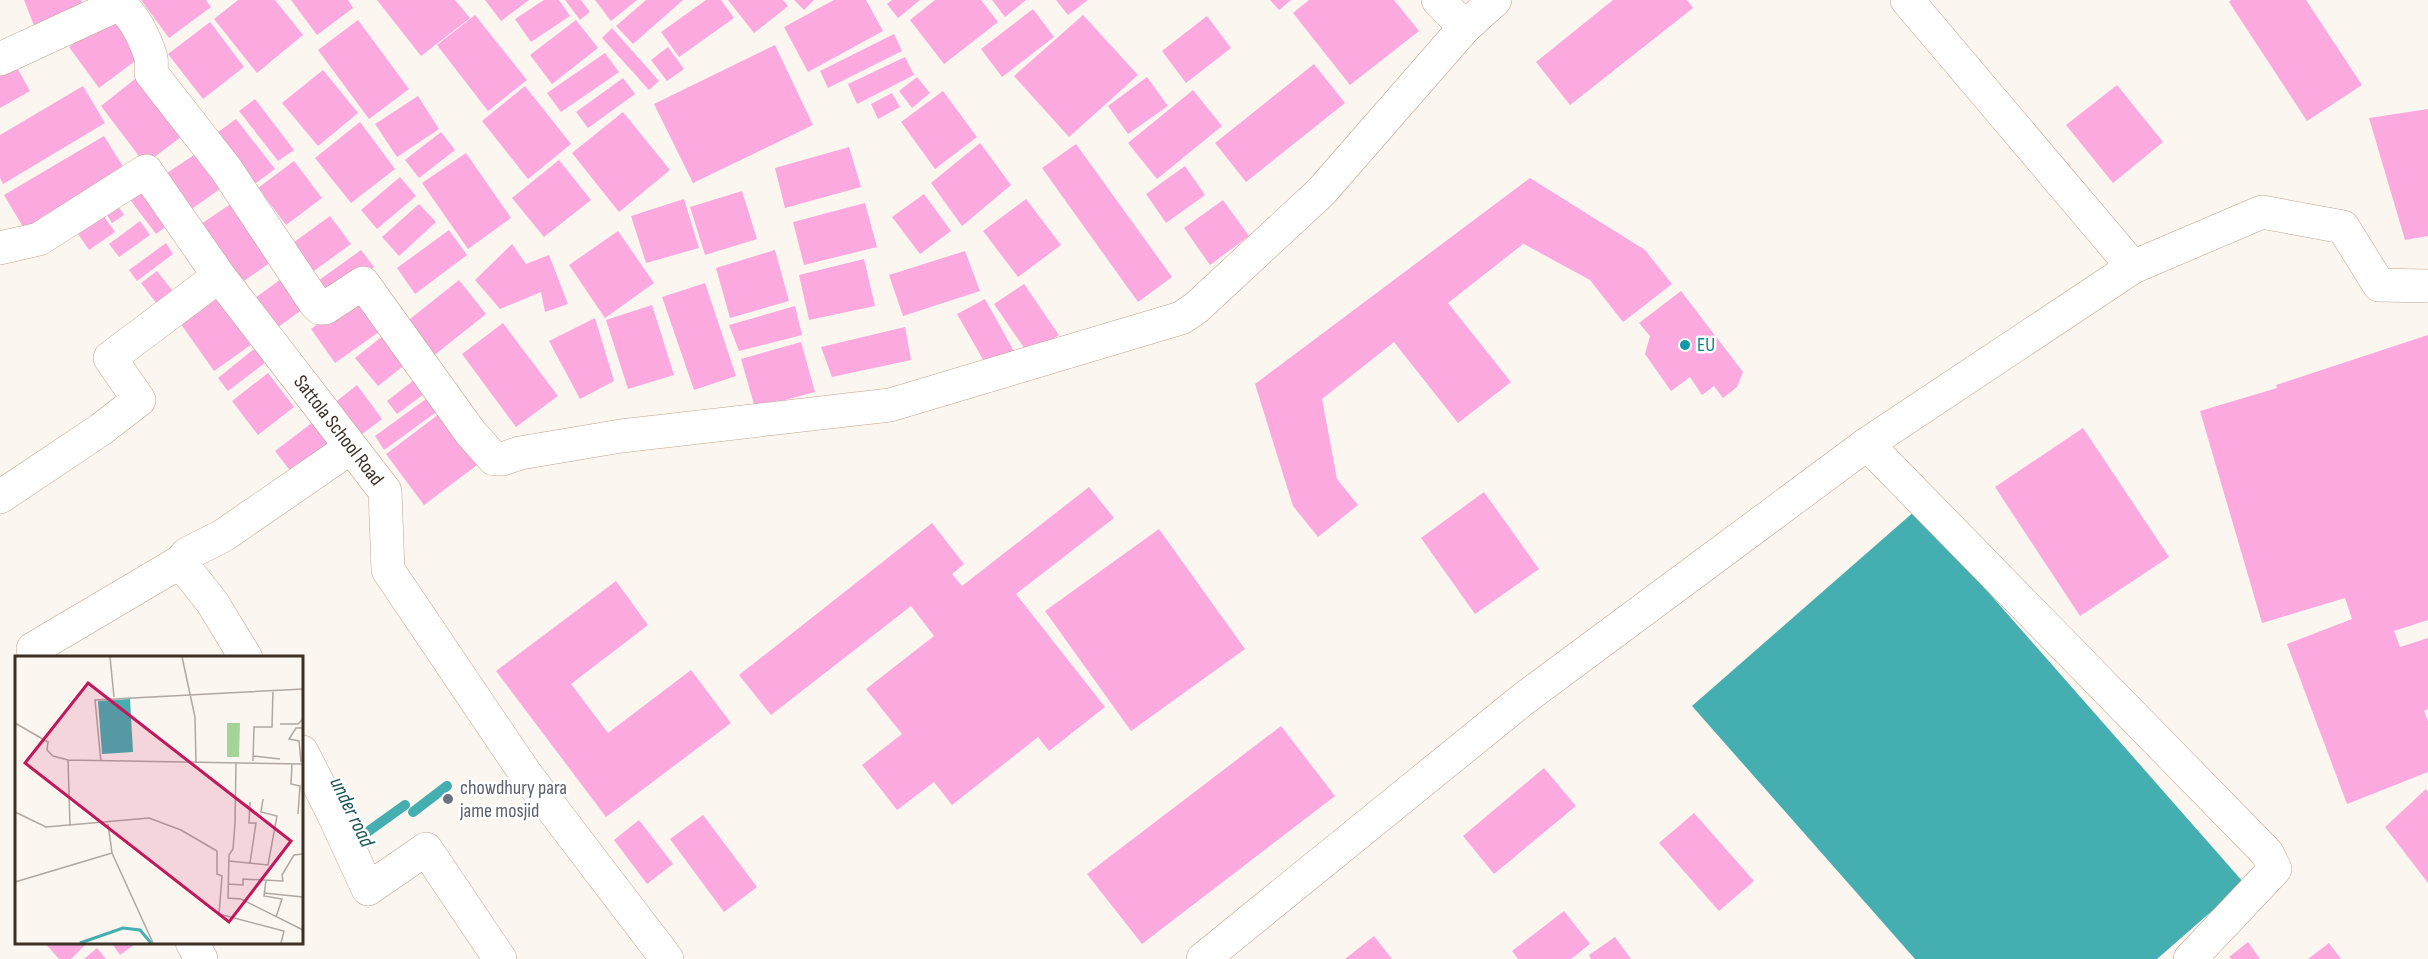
<svg xmlns="http://www.w3.org/2000/svg" width="2428" height="959" viewBox="0 0 2428 959" font-family="'Sofia Sans Condensed',sans-serif">
<style>
.water{fill:#44aeb0}
.lines{fill:none;stroke-linecap:round;stroke-linejoin:round}
.stream{stroke:#44aeb0;stroke-width:10}
.building{fill:#fca9e0}
.minor-casing{stroke:#bfa48c;stroke-width:34}
.minor{stroke:#fff;stroke-width:33}
.culture-dot{fill:#0f9aa8;stroke:#fff;stroke-width:2}
.worship-dot{fill:#6b7280;stroke:#fff;stroke-width:2}
.labels{text-anchor:middle;dominant-baseline:central;stroke-width:5;stroke-linejoin:round;paint-order:stroke}
.culture-label{font-size:20px;fill:#0d838f;stroke:#fff;text-anchor:start}
.street-label{font-size:20px;fill:#3c3127;stroke:#fff}
.worship-label{font-size:20px;fill:#5b616d;stroke:#fff;text-anchor:start}
.water-label{font-size:21px;font-style:italic;fill:#185456;stroke:#fff}
.inset-river{fill:none;stroke:#44aeb0;stroke-width:3}
.inset-road{fill:none;stroke:#afa7a0;stroke-width:1.5}
.view{fill:#c2185b;fill-opacity:0.15;stroke:#c2185b;stroke-width:3}
.inset-edge{fill:none;stroke:#3c3127;stroke-width:3}
</style>
<rect width="100%" height="100%" fill="#fcf6f1"/>
<polygon class="water" points="1916,510 2244,883 2157,959 1915,959 1692,706"/>
<g class="lines">
<g class="stream">
<polyline points="413,812 447,786"/>
<polyline points="352,843 405,805"/>
</g>
</g>
<g class="building">
<polygon points="24,0 81,0 86,14 37,33"/>
<polygon points="141,0 206,0 211,7 169,38"/>
<polygon points="238,0 275,0 303,35 257,73 214,19"/>
<polygon points="291,0 348,0 353,8 317,35"/>
<polygon points="377,0 455,0 470,18 421,56"/>
<polygon points="485,0 529,0 501,21"/>
<polygon points="544,0 559,0 570,16 531,42 515,19"/>
<polygon points="565,0 581,0 590,12 580,20"/>
<polygon points="595,0 637,0 611,21"/>
<polygon points="646,0 683,0 633,44 616,26"/>
<polygon points="706,0 721,0 734,18 679,57 661,32"/>
<polygon points="728,0 783,0 788,6 754,33"/>
<polygon points="794,0 814,0 804,10"/>
<polygon points="834,0 866,0 883,31 808,72 784,27"/>
<polygon points="892,0 920,0 898,18 887,4"/>
<polygon points="935,0 981,0 998,22 944,64 910,20"/>
<polygon points="992,0 1026,0 1005,17"/>
<polygon points="1056,0 1088,0 1068,15"/>
<polygon points="1270,0 1291,0 1279,10"/>
<polygon points="1309,0 1394,0 1419,31 1350,85 1293,13"/>
<polygon points="1613,0 1687,0 1693,8 1570,105 1536,62"/>
<polygon points="2231,0 2306,0 2362,85 2307,121 2229,2"/>
<polygon points="1033,9 1054,37 1002,77 981,49"/>
<polygon points="112,15 143,55 99,88 69,47"/>
<polygon points="475,15 527,80 488,111 437,45"/>
<polygon points="1083,15 1138,75 1069,137 1014,76"/>
<polygon points="1207,16 1231,48 1186,83 1162,51"/>
<polygon points="358,20 409,89 369,119 318,50"/>
<polygon points="576,20 598,48 552,84 530,55"/>
<polygon points="210,22 244,67 203,99 168,54"/>
<polygon points="612,28 659,81 649,90 602,38"/>
<polygon points="894,34 902,51 828,88 820,71"/>
<polygon points="775,45 813,125 693,183 654,104"/>
<polygon points="668,47 684,69 667,81 651,60"/>
<polygon points="605,53 619,72 561,112 547,93"/>
<polygon points="905,57 914,75 857,104 848,84"/>
<polygon points="15,64 30,91 0,108 0,72"/>
<polygon points="1314,64 1345,103 1246,182 1215,143"/>
<polygon points="323,70 358,113 318,146 282,103"/>
<polygon points="140,75 185,134 145,164 101,106"/>
<polygon points="917,77 930,93 912,108 899,91"/>
<polygon points="1147,77 1168,106 1128,134 1108,106"/>
<polygon points="623,78 635,94 588,128 576,112"/>
<polygon points="2117,85 2163,142 2113,183 2066,125"/>
<polygon points="83,86 105,123 3,184 0,178 0,135"/>
<polygon points="525,86 571,144 528,179 482,121"/>
<polygon points="1193,90 1222,126 1157,179 1128,143"/>
<polygon points="943,91 977,137 935,169 901,122"/>
<polygon points="892,93 900,107 878,119 871,104"/>
<polygon points="418,96 439,129 397,157 375,124"/>
<polygon points="255,99 294,150 278,161 239,111"/>
<polygon points="2428,109 2428,236 2405,240 2369,118"/>
<polygon points="623,112 670,170 619,212 572,153"/>
<polygon points="236,119 275,169 252,186 214,135"/>
<polygon points="360,122 395,169 351,203 315,158"/>
<polygon points="441,132 455,150 419,178 405,160"/>
<polygon points="104,136 127,173 26,232 4,195"/>
<polygon points="980,143 1011,185 962,226 931,183"/>
<polygon points="1076,144 1172,277 1138,302 1042,168"/>
<polygon points="206,147 230,182 183,215 158,179"/>
<polygon points="849,147 861,187 785,208 775,168"/>
<polygon points="466,153 511,218 468,249 422,183"/>
<polygon points="559,160 591,200 544,237 512,198"/>
<polygon points="294,161 322,198 286,225 258,188"/>
<polygon points="1185,166 1205,195 1166,223 1146,194"/>
<polygon points="400,177 416,196 377,229 361,210"/>
<polygon points="1530,178 1645,250 1672,284 1623,322 1590,280 1522,243 1523,244 1448,303 1511,382 1458,423 1394,342 1322,399 1337,479 1358,505 1318,537 1293,506 1255,384"/>
<polygon points="142,181 172,222 156,234 125,193"/>
<polygon points="742,191 757,239 705,255 690,207"/>
<polygon points="924,194 951,231 920,254 892,217"/>
<polygon points="241,197 281,255 241,283 201,224"/>
<polygon points="113,198 124,215 112,223 101,206"/>
<polygon points="684,199 699,248 646,263 631,216"/>
<polygon points="1026,199 1061,245 1018,277 983,231"/>
<polygon points="1223,200 1249,236 1210,265 1184,228"/>
<polygon points="865,203 877,247 804,265 793,222"/>
<polygon points="419,204 436,222 399,256 382,237"/>
<polygon points="98,208 115,232 89,250 72,225"/>
<polygon points="330,216 351,244 307,276 286,248"/>
<polygon points="140,221 150,235 119,257 109,244"/>
<polygon points="449,230 467,255 415,294 397,268"/>
<polygon points="618,231 654,283 605,318 569,265"/>
<polygon points="166,243 173,254 137,281 129,270"/>
<polygon points="512,244 526,264 549,255 568,304 545,312 541,292 500,309 475,280"/>
<polygon points="361,250 374,267 324,304 311,286"/>
<polygon points="775,250 789,301 730,318 716,268"/>
<polygon points="965,251 980,291 903,316 889,275"/>
<polygon points="864,259 875,306 809,320 799,275"/>
<polygon points="157,271 179,299 163,312 141,283"/>
<polygon points="288,274 310,304 277,328 255,298"/>
<polygon points="459,280 486,314 432,357 405,323"/>
<polygon points="705,283 736,376 694,390 662,297"/>
<polygon points="1024,284 1059,335 1029,355 994,304"/>
<polygon points="222,289 259,339 214,371 178,320"/>
<polygon points="1681,291 1743,372 1737,387 1723,398 1714,386 1702,395 1690,377 1671,391 1645,354 1650,336 1639,323"/>
<polygon points="359,295 383,329 335,363 311,329"/>
<polygon points="985,299 1016,355 989,370 957,314"/>
<polygon points="652,305 674,375 628,389 606,320"/>
<polygon points="795,306 802,335 739,351 729,325"/>
<polygon points="595,318 614,381 580,399 549,341"/>
<polygon points="503,323 558,396 516,427 462,354"/>
<polygon points="905,327 911,360 832,377 821,347"/>
<polygon points="389,331 411,360 378,386 355,358"/>
<polygon points="2428,335 2428,620 2394,631 2400,647 2428,638 2428,709 2424,711 2428,721 2428,772 2347,804 2287,644 2352,619 2345,598 2262,623 2200,411 2277,388 2276,385"/>
<polygon points="801,342 815,392 755,408 741,359"/>
<polygon points="259,345 270,359 228,391 218,378"/>
<polygon points="268,373 294,407 258,435 232,401"/>
<polygon points="418,377 428,391 397,414 387,401"/>
<polygon points="357,385 382,419 353,441 328,408"/>
<polygon points="437,391 446,405 384,450 375,436"/>
<polygon points="439,414 477,465 424,505 386,454"/>
<polygon points="317,419 340,449 298,481 275,451"/>
<polygon points="2083,428 2169,557 2080,616 1995,487"/>
<polygon points="1089,487 1114,518 1016,594 1105,707 1049,751 1038,737 952,805 934,782 897,810 862,765 902,734 866,689 934,636 911,606 771,715 739,675 932,523 964,564 952,574 962,586"/>
<polygon points="1484,492 1539,569 1475,614 1421,538"/>
<polygon points="1159,529 1245,649 1131,731 1045,611"/>
<polygon points="616,581 648,625 571,684 608,733 691,670 731,723 606,817 496,671"/>
<polygon points="1281,726 1335,796 1142,944 1087,874"/>
<polygon points="1544,768 1576,806 1494,874 1463,836"/>
<polygon points="2426,789 2428,792 2428,883 2385,827"/>
<polygon points="1694,813 1754,881 1719,911 1659,843"/>
<polygon points="703,815 757,887 724,912 670,839"/>
<polygon points="639,820 673,864 647,884 614,840"/>
<polygon points="1564,911 1590,944 1571,959 1518,959 1512,951"/>
<polygon points="1374,936 1392,959 1345,959"/>
<polygon points="1615,937 1631,959 1591,959 1589,955"/>
<polygon points="44,942 88,942 71,959 59,959"/>
<polygon points="111,942 138,942 120,955"/>
<polygon points="2248,942 2260,959 2231,959 2229,957"/>
<polygon points="2329,943 2341,959 2308,959"/>
<polygon points="97,948 106,959 84,959"/>
</g>
<g class="lines">
<defs>
<g id="minor">
<polyline points="1438,0 1465,27"/>
<polyline points="1907,0 2133,267"/>
<path d="M0 59 117 5C132 9 147 43 151 58 152 63 151 69 151 73L226 169 315 303 320 308H325L363 283 470 432 494 459H502L520 453 621 436 890 405 1181 318 1196 308 1321 192 1465 27 1495 0"/>
<path id="s1" d="M0 248 39 239 146 171 219 276 385 491 388 570 525 773 667 959"/>
<polyline points="1867,444 2267,853 2275,869 2190,959"/>
<polyline points="0,497 100,430 139,400 110,358 219,276"/>
<polyline points="180,562 212,602 246,658"/>
<polyline points="37,658 33,649 180,562 187,554 224,535 350,448"/>
<polyline points="302,752 332,811 368,889 426,849 500,959"/>
<polyline points="192,942 201,959"/>
<polyline points="1203,959 1522,700 1867,444 2133,267 2262,212 2343,227 2379,285 2428,286"/>
</g>
</defs>
<use href="#minor" class="minor-casing"/>
<use href="#minor" class="minor"/>
</g>
<circle class="culture-dot" cx="1685" cy="345" r="6"/>
<circle class="worship-dot" cx="448" cy="799" r="6"/>
<g class="labels">
<g class="culture-label">
<text x="1697" y="345">EU</text>
</g>
<g class="street-label">
<text stroke="none"><textPath href="#s1" startOffset="490">Sattola School Road</textPath></text>
</g>
<g class="worship-label">
<text x="460" y="788">chowdhury para<tspan x="460" dy="23">jame mosjid</tspan></text>
</g>
<g class="water-label">
<text transform="translate(352 812) rotate(64)">under road</text>
</g>
</g>
<g transform="translate(15 656)">
<rect width="288" height="288" fill="#fcf6f1"/>
<path d="M212 67H225L224 101H212Z" fill="#a5d497"/>
<path d="M115 43 118 96 87 98 83 45Z" fill="#44aeb0"/>
<path class="inset-river" d="M65 287 108 272 125 274 136 287"/>
<path class="inset-road" d="M95 1 99 41M167 1 180 61 181 107M0 67 33 86 32 94 38 100 53 104 288 108M265 68H283L288 63M238 100 265 103M53 104 55 170M238 105 239 71H257L258 34M86 106 80 44 288 33M221 106 220 167 218 193 214 199 213 242 226 243 288 274M286 106 284 85 274 83 281 72H288M277 108 276 128 285 130 283 158M235 146 234 167H241L235 207M0 156 31 171 134 162 166 174 202 195V218L207 220 204 258 269 275 266 287M93 168 97 197 138 287M214 205 253 209 262 160 246 156 248 143M251 224 249 240 267 243 261 261M0 226 97 197M213 228 228 229V223L268 225 267 219 279 199 288 198M249 237 288 241"/>
<path class="view" d="M73 27 276 185 214 266 10 107Z"/>
<rect width="288" height="288" class="inset-edge"/>
</g>
</svg>
